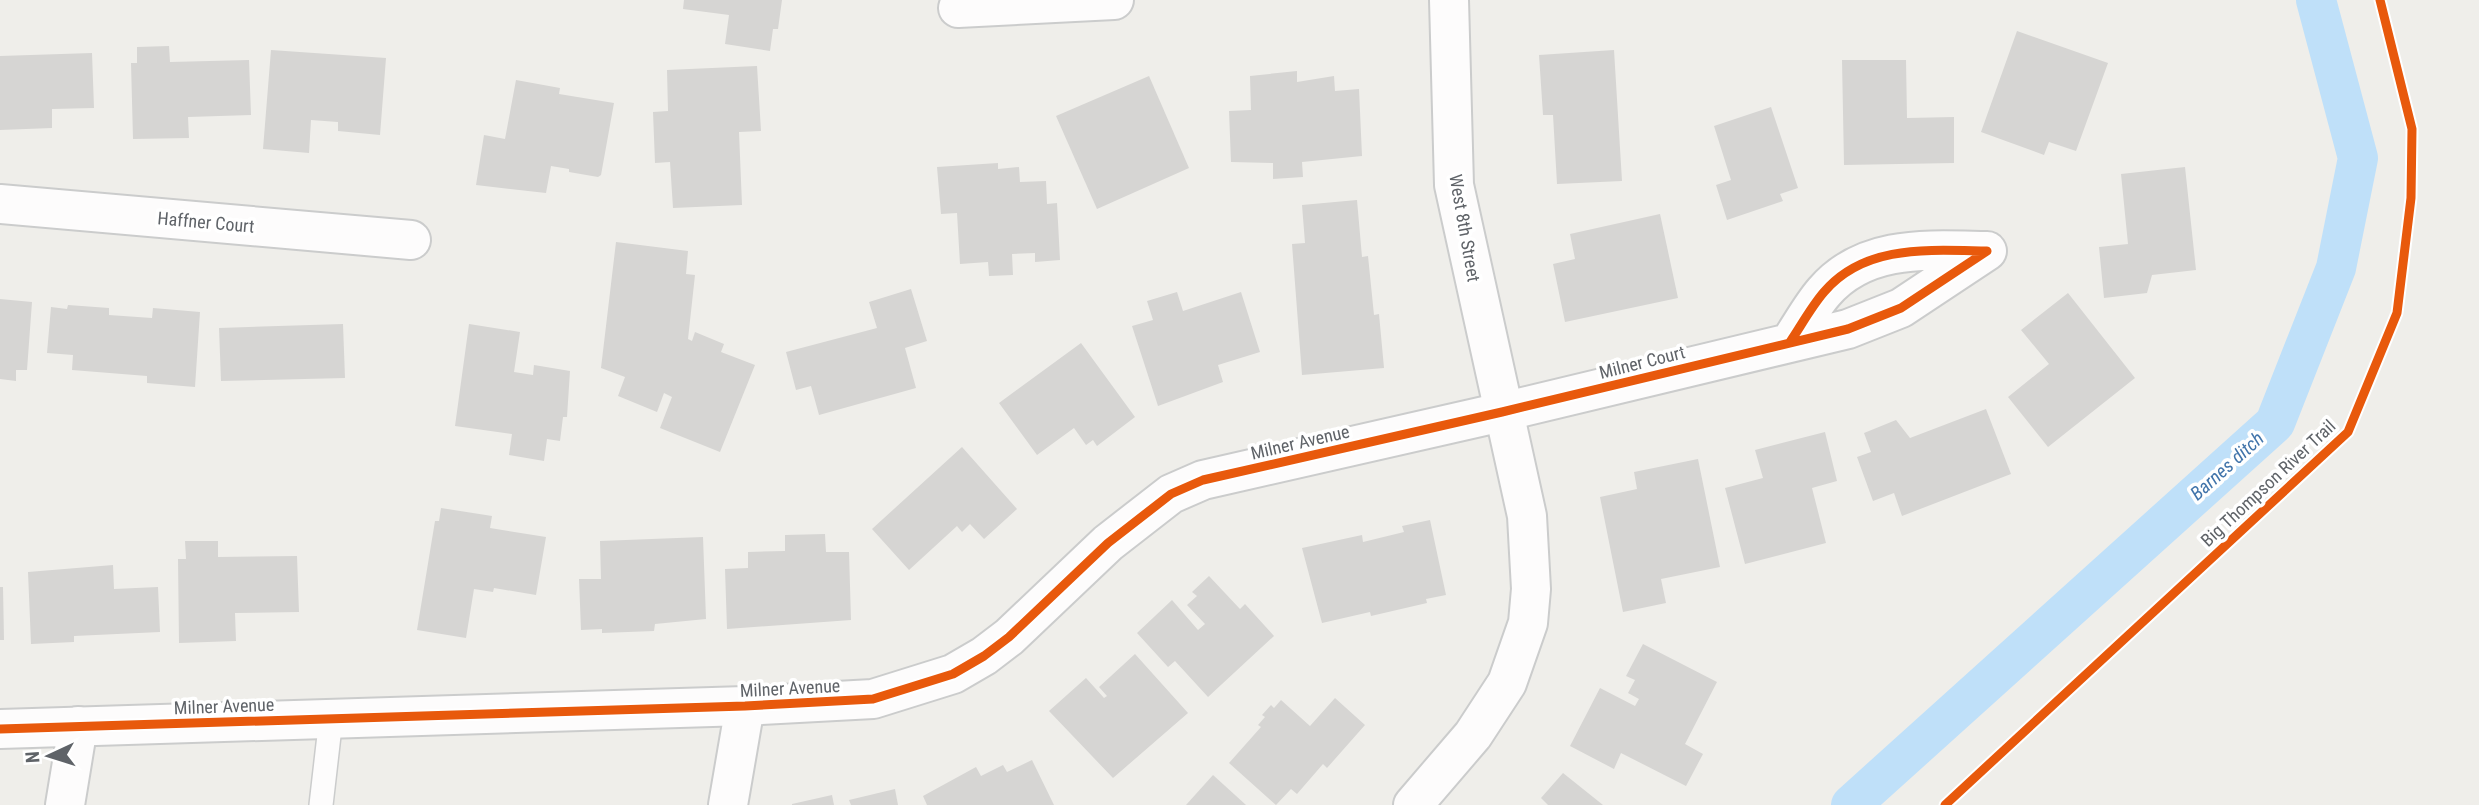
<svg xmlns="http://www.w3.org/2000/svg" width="2479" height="805" viewBox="0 0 2479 805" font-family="'Roboto Condensed',sans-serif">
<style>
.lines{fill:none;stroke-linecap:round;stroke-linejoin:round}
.canal{stroke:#bfe0f9;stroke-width:40}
.building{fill:#d6d5d3}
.lane-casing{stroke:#cbcccc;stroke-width:26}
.street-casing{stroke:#cbcccc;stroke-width:42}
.lane{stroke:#fdfcfc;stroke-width:23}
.street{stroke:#fdfcfc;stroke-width:38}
.cycleway-casing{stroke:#fff;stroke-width:13}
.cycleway{stroke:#e8590c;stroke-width:9}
.labels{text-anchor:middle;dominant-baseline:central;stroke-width:7;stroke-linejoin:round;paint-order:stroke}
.street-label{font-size:18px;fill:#5f6368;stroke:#fff}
.water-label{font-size:19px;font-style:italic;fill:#4174aa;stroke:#fff}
</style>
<rect width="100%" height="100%" fill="#efeeea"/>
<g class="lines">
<polyline class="canal" points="1851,805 2275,423 2336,268 2358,158 2316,0"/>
</g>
<g class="building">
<polygon points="684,0 782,0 778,29 773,29 770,51 725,44 729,15 683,9"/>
<polygon points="2017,31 2108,63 2076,151 2049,142 2044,155 1981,132"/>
<polygon points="169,46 170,62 249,60 251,115 188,117 189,138 133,139 131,63 137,63 137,47"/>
<polygon points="271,50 386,58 380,135 338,131 338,122 311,120 309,153 263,149"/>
<polygon points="1614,50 1622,181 1557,184 1553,115 1543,115 1539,55"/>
<polygon points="92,53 94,108 52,109 52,128 0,130 0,56"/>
<polygon points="1842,60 1906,60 1907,118 1954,117 1954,163 1844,165"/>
<polygon points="757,66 761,131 739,132 742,205 673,208 670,162 655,163 653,112 668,111 667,70"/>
<polygon points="1297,71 1297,82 1334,76 1335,91 1359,89 1362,156 1302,162 1303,177 1273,179 1273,163 1231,162 1229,111 1251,110 1250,76"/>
<polygon points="1149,76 1189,168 1097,209 1056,116"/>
<polygon points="516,80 560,88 559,94 614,103 601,175 598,177 569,172 569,169 551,166 546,193 476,185 484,135 505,139"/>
<polygon points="1771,107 1798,188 1780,194 1783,201 1727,220 1716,185 1731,180 1714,126"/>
<polygon points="998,163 998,169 1019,167 1020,182 1046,181 1047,204 1057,203 1060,260 1035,262 1035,253 1012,254 1013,275 989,276 988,262 960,264 957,213 941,214 937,167"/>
<polygon points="2185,167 2196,270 2152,275 2147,293 2104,298 2099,247 2128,244 2121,174"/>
<polygon points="1357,200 1362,257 1368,256 1374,315 1379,314 1384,368 1302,375 1292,244 1305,243 1302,205"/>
<polygon points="1660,214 1678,298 1565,322 1553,264 1575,259 1570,234"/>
<polygon points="616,242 688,251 686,274 695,275 688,339 692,341 695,332 724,344 721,352 755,365 720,452 660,428 672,397 664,393 657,412 618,396 625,377 601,368"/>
<polygon points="911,289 927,341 905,348 916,388 819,415 811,386 796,390 786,352 877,328 869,302"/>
<polygon points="1177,292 1183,311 1241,292 1260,352 1218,365 1223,382 1158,406 1132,326 1153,320 1147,301"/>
<polygon points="2068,293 2135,378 2048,447 2008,397 2049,364 2021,330"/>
<polygon points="0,299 32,302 27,370 16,370 16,381 0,379"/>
<polygon points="68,305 109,308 109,315 152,318 153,308 200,312 195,387 147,383 147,376 72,370 73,355 47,353 51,307 67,309"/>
<polygon points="343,324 345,378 221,381 219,328"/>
<polygon points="469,324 520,332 514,372 533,375 534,365 570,371 567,417 563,417 560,441 547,439 544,461 509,455 512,434 455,426"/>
<polygon points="1081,343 1135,417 1097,446 1093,440 1086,445 1074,428 1037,455 999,403"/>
<polygon points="1986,409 2011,474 1902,516 1894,493 1873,501 1857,457 1871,452 1864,433 1896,420 1910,438"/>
<polygon points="1825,432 1837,481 1812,488 1826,543 1745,564 1725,488 1763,478 1755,450"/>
<polygon points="962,447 1017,509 984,539 970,524 962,532 957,526 909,570 872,529"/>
<polygon points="1698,459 1720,567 1661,579 1666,603 1623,612 1600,497 1637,489 1634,472"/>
<polygon points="441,508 492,516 490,528 546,537 536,595 494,588 493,592 474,589 466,638 417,630 435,521 439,521"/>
<polygon points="1430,520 1446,595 1426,599 1427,603 1371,616 1370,612 1322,623 1302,548 1362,535 1363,542 1404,532 1402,526"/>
<polygon points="825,534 826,552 849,552 851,620 727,629 725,569 748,568 748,552 785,551 785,535"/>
<polygon points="703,537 706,619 655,624 654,631 602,633 602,629 581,630 579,579 601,579 600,541"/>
<polygon points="185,541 218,541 218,557 297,556 299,612 235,613 236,641 179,643 178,559 186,559"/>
<polygon points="113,565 114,589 158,587 160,632 74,636 74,642 31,644 28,572"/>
<polygon points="1209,576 1240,609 1245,604 1274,636 1208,697 1175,661 1168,667 1137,633 1172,600 1198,630 1205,624 1187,605 1197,596 1192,592"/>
<polygon points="0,587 3,587 4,640 0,640"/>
<polygon points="1643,644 1717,682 1685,744 1703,754 1686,786 1621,753 1614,769 1570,746 1600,688 1635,706 1639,699 1628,693 1635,680 1626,676"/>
<polygon points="1135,654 1188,713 1113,778 1049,711 1086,678 1104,698 1107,696 1099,687"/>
<polygon points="1335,698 1365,725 1327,768 1323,764 1297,794 1291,789 1276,805 1229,763 1261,727 1258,725 1265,717 1262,715 1271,705 1274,708 1281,700 1310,726"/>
<polygon points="1032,760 1054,805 927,805 923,796 976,767 981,776 1003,765 1007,772"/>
<polygon points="1563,773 1603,805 1548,805 1541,798"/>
<polygon points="1213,775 1246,805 1186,805"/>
<polygon points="895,789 898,805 851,805 849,800"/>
<polygon points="832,795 834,805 792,805 792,804"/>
</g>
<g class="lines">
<defs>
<polyline id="lane" points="321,805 331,718"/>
<g id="street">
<polyline points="958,8 1114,0"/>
<polyline points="0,204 411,240"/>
<path d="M0 729 745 706 873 699 953 674 984 656 1009 637 1108 543 1171 494 1203 480 1502 412 1848 329 1901 308 1987 251C1929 250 1865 244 1824 292 1811 307 1801 326 1790 342"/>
<polyline points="65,805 78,726"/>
<polyline points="728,805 745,706"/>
<polyline points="1413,805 1473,735 1507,683 1528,623 1531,589 1527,516 1454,185 1449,0"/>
</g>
</defs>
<use href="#lane" class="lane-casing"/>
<use href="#street" class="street-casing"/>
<use href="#lane" class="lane"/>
<use href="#street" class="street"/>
<defs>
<g id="cycleway">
<path d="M0 729 745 706 873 699 953 674 984 656 1009 637 1108 543 1171 494 1203 480 1502 412 1848 329 1901 308 1987 251C1929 250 1865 244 1824 292 1811 307 1801 326 1790 342"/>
<polyline points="1945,805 2348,432 2397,313 2411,198 2412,129 2380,0"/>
</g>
</defs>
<use href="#cycleway" class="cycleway-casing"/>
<use href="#cycleway" class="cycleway"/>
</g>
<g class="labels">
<g class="street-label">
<text transform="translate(206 222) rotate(5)">Haffner Court</text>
<text transform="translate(1465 228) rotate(80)">West 8th Street</text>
<text transform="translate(1642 362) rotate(-14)">Milner Court</text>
<text transform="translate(1300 442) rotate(-13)">Milner Avenue</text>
<text transform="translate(2268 483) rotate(-43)">Big Thompson River Trail</text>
<text transform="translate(790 688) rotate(-3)">Milner Avenue</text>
<text transform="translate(224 706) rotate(-2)">Milner Avenue</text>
</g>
<g class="water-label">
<text transform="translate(2227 466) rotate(-42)">Barnes ditch</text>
</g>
</g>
<g transform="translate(49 756) rotate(266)" stroke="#ffffff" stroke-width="5" paint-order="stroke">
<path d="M0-5L12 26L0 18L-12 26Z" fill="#5f6368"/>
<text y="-10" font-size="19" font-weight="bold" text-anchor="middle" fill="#5f6368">N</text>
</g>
</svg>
